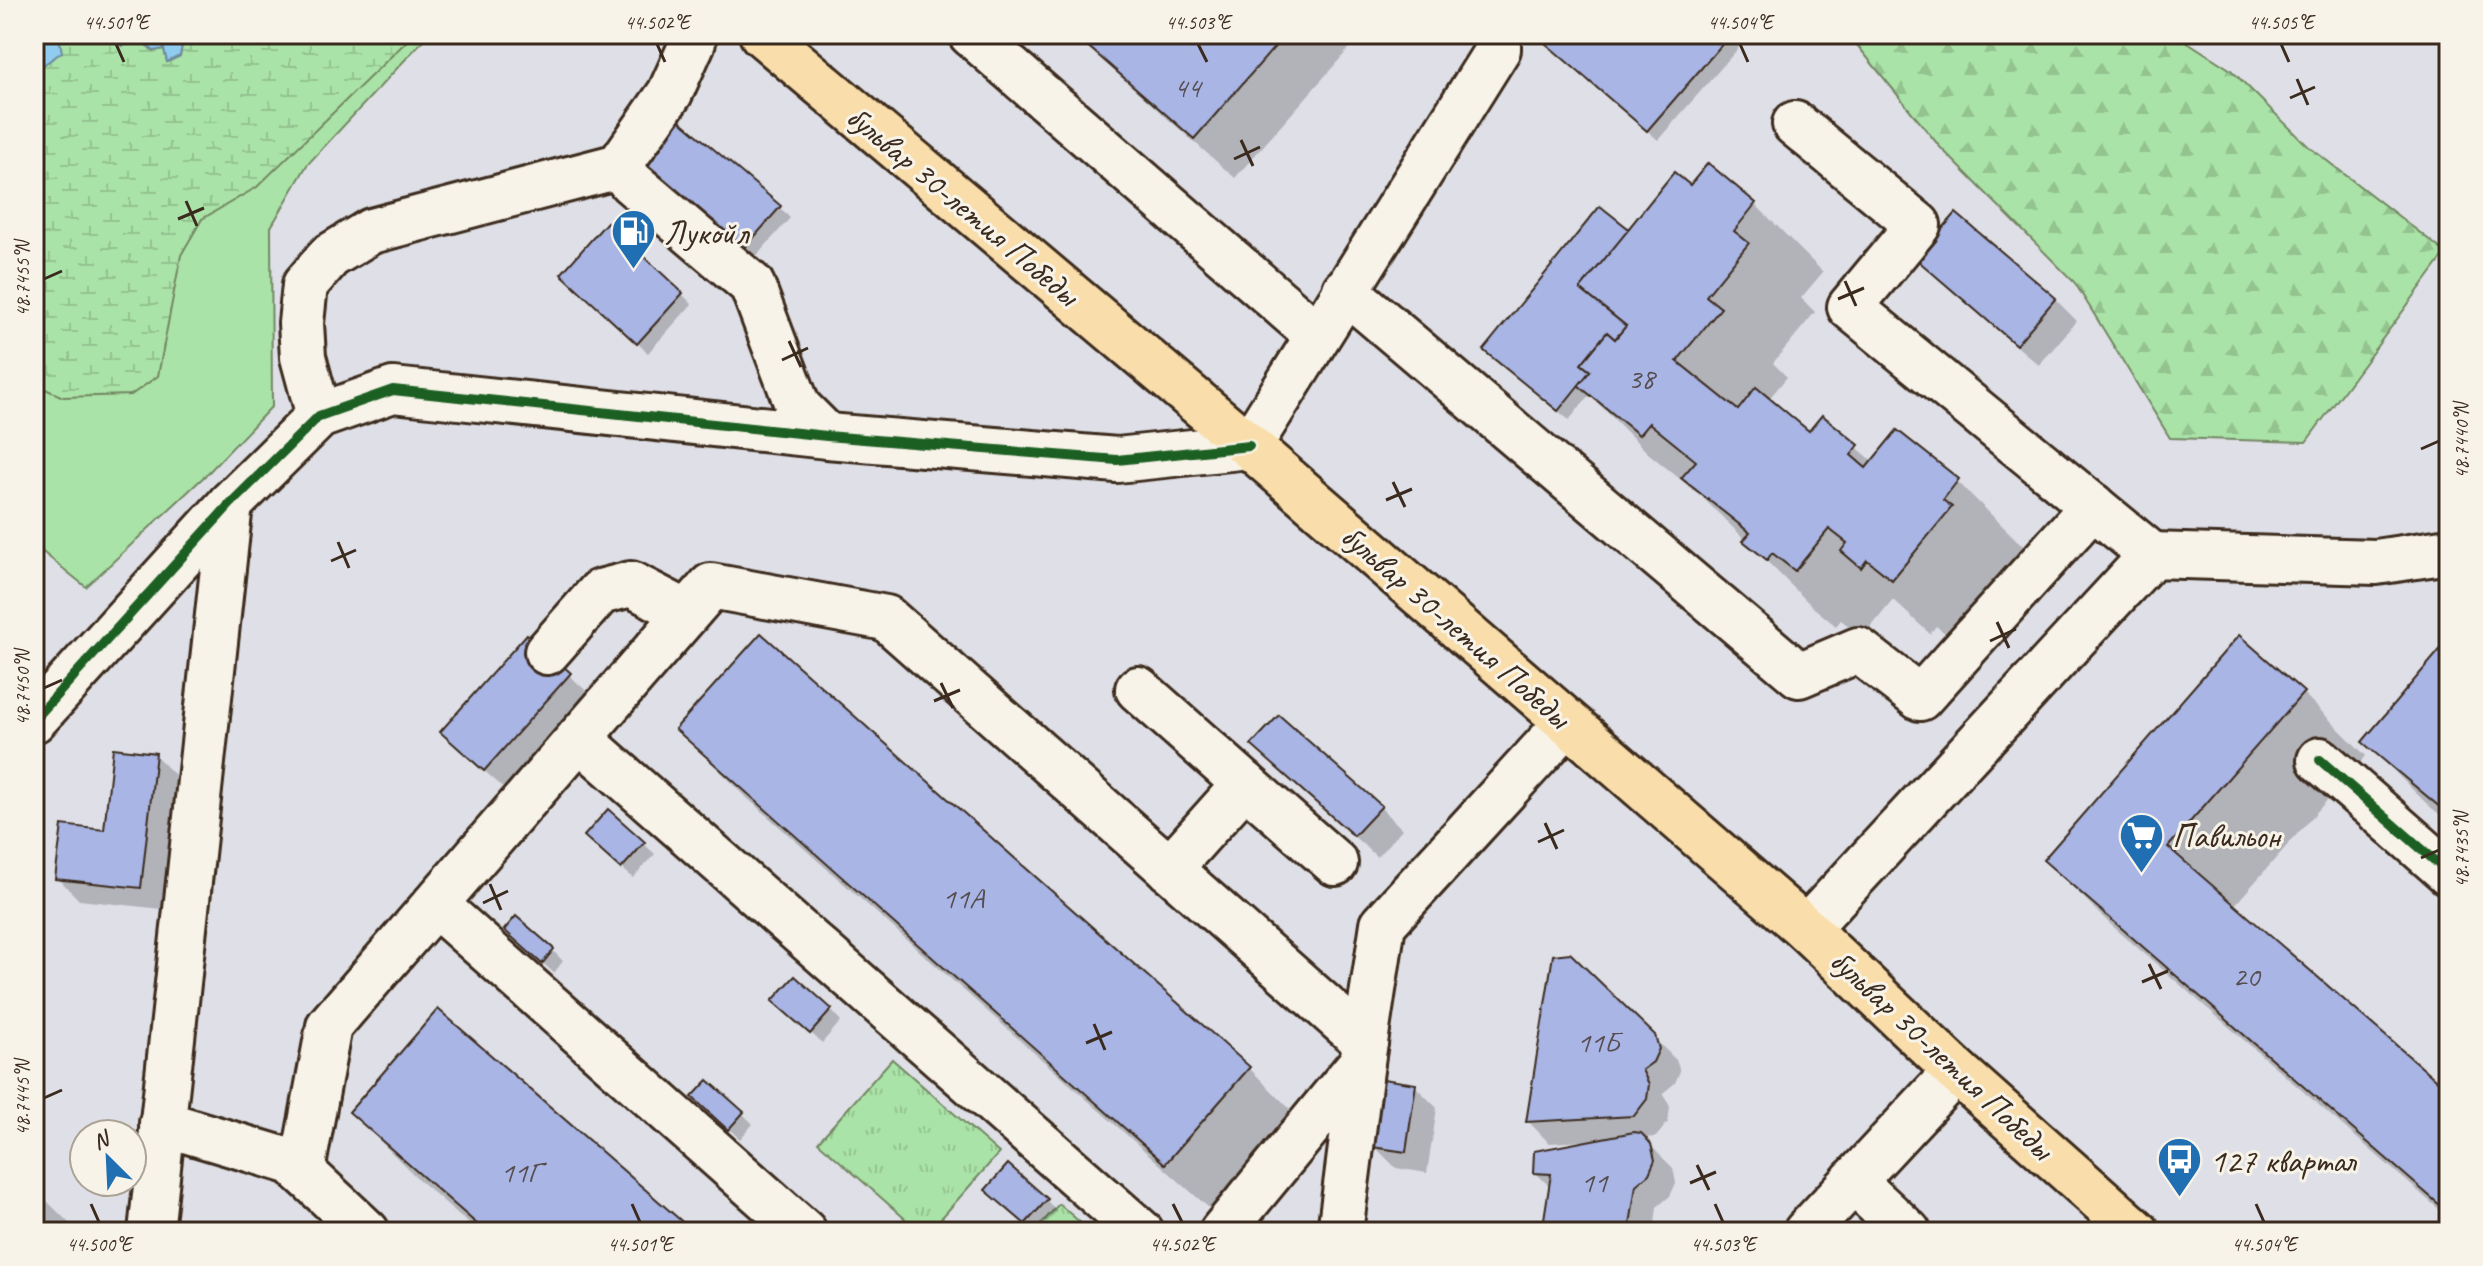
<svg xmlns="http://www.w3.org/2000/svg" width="2483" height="1266" viewBox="0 0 2483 1266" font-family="Caveat,sans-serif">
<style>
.grass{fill:#aae3a7;stroke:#728662;stroke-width:2}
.forest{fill:url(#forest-firs);stroke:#728662;stroke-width:2}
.wetland{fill:url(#wetland-marsh);stroke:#728662;stroke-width:2}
.park{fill:url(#park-tufts);stroke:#728662;stroke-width:2}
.water{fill:#90ccf0;stroke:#6e8b9c;stroke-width:2}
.shadow{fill:#0003}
.building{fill:#a8b5e5;stroke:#3b2a1e;stroke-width:2}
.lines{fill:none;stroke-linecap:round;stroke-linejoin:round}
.minor-casing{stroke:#3b2a1e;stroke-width:50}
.major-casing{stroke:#3b2a1e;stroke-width:50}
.minor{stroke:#f7f3e8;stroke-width:44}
.major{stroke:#f9deab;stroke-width:44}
.cycleway-casing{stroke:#f7f3e8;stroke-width:15}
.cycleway{stroke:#1b5e20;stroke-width:10}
.ticks{fill:none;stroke:#3b2a1e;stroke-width:3}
.labels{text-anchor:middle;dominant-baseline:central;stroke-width:6;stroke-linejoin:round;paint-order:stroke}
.number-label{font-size:30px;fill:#564d50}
.street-label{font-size:34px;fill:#3b2a1e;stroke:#f7f3e8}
.poi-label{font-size:34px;fill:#3b2a1e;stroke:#f7f3e8;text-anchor:start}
.neatline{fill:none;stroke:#3b2a1e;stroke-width:3}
.ticks-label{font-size:20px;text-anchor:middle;fill:#3b2a1e}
</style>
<defs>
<pattern id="forest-firs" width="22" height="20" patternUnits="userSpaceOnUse" patternTransform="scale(2)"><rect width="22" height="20" fill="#aae3a7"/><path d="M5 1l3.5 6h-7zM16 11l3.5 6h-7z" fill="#93c38f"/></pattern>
<pattern id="wetland-marsh" width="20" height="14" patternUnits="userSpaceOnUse" patternTransform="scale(2)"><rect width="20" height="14" fill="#aae3a7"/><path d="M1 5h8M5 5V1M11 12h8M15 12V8" fill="none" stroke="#93c38f"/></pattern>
<pattern id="park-tufts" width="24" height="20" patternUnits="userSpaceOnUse" patternTransform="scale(2)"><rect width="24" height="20" fill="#aae3a7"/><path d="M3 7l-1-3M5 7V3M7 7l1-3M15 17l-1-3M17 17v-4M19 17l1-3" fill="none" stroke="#93c38f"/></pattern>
</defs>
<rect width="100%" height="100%" fill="#dfe0e7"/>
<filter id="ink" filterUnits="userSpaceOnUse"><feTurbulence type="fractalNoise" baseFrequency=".0125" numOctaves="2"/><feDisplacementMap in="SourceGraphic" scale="16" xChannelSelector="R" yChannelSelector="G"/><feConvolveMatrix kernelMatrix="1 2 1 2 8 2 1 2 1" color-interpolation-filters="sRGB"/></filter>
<g filter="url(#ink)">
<polygon class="grass" points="34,34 429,34 307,165 271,227 272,406 208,473 86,587 34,545"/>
<polygon class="forest" points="1848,34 2175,34 2231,70 2308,146 2446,253 2306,442 2170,438 2075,283 1940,147"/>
<polygon class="wetland" points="67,34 117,34 121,46 141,41 154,51 164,49 167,62 180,56 184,34 414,34 257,187 202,219 181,255 158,376 131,395 63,397 34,384 34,64 36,69"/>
<g class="park">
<polygon points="892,1059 999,1153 929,1232 920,1232 818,1142"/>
<polygon points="1059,1204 1091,1232 1034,1232"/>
</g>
<g class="water">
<polygon points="34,34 67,34 60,42 62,52 36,70"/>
<polygon points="117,34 184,34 180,56 167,62 164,49 154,51 141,41 121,46"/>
</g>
<g class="shadow">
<polygon points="1072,34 1362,34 1235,178"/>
<polygon points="1555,34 1746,34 1749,36 1658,140 1558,54"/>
<polygon points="1708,166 1755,204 1823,272 1801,298 1815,312 1773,363 1787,377 1768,400 1809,433 1822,418 1874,462 1957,481 2025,548 2010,568 1961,646 1936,626 1930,634 1893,600 1863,637 1841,620 1836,626 1814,608 1702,497 1648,453 1590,395 1569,420 1496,360 1629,232 1690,188"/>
<polygon points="652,173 779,207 790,218 753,260"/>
<polygon points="1919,259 2055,299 2077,321 2039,365 1940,281"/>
<polygon points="574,284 682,294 692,304 648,353"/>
<polygon points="527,637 592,696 507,791 464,753"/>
<polygon points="2449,642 2449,822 2428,805 2365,742"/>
<polygon points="2303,693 2366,756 2233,907 2449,1094 2449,1218 2109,923 2046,860"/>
<polygon points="678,729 1249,1068 1318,1137 1235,1231 747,798"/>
<polygon points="155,755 177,777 162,909 79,900 58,878 106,832"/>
<polygon points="1276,767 1380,807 1402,829 1377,857"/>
<polygon points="608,812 655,854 633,878 597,846"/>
<polygon points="517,940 553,951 563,961 554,973"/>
<polygon points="1570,955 1676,1060 1680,1071 1675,1083 1663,1093 1670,1107 1668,1122 1656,1137 1643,1138 1673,1168 1676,1183 1670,1196 1657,1207 1654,1232 1544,1232 1551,1188 1535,1172 1584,1144 1584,1141 1549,1143 1528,1121"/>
<polygon points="831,1010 841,1021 822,1043 786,1011"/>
<polygon points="1415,1086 1437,1108 1427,1173 1396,1168 1374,1146"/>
<polygon points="706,1108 742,1113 753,1124 740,1139"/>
<polygon points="351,1112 691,1232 479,1232 420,1181"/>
<polygon points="34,1194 41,1195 73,1227 73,1232 34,1232"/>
<polygon points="998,1200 1046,1200 1057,1211 1038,1232 1035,1232"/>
</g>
<g class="building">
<polygon points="1074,34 1286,34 1194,139"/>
<polygon points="1553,34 1731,34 1647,131 1545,43"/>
<polygon points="677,118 781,206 742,251 638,163"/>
<polygon points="1708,163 1756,203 1734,231 1749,243 1706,296 1721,308 1677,361 1738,410 1756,387 1809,431 1822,415 1859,445 1851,455 1866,468 1897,430 1959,479 1943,500 1952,507 1892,580 1867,560 1861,568 1841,551 1847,543 1829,529 1795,571 1772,553 1767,560 1743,541 1750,533 1681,478 1696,461 1649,423 1639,435 1578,385 1590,371 1581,364 1607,332 1615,339 1626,326 1580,289 1674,172 1690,185"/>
<polygon points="1600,206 1629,229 1580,289 1626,326 1615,339 1607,332 1581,364 1590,371 1558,411 1483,350"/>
<polygon points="1956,213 2056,298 2016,345 1916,259"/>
<polygon points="607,222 683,293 637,344 561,274"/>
<polygon points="761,633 1250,1067 1165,1164 675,729"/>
<polygon points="527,634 571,673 484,771 440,732"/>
<polygon points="2239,635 2304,692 2168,847 2449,1091 2449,1213 2043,860"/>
<polygon points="2449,639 2449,798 2441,808 2362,742"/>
<polygon points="1279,715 1382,806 1354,836 1251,745"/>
<polygon points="113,748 156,753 141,888 55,879 62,825 104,830"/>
<polygon points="608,809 645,842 621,869 584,836"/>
<polygon points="516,916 554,949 542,964 504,930"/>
<polygon points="1570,953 1655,1035 1659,1049 1653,1062 1642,1070 1649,1084 1647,1099 1634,1116 1526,1122 1553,955"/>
<polygon points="795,976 832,1009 810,1034 772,1001"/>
<polygon points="438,1009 694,1232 486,1232 349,1112"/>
<polygon points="1383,1079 1416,1084 1406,1152 1372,1147"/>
<polygon points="708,1080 744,1112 728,1130 692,1097"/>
<polygon points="1634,1132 1641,1133 1646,1138 1651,1144 1655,1160 1649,1174 1636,1185 1629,1232 1542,1232 1551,1174 1533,1173 1534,1151"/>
<polygon points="1008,1164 1048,1199 1025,1224 985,1190"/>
<polygon points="34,1192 42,1194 37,1232 34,1232"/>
</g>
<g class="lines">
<defs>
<g id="minor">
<polyline points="971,34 1317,335"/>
<polyline points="1795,124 1918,225 1850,307 2152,555"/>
<polyline points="619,166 631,182 752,285 798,407 827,436"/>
<polyline points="1345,290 1799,675 1858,650 1920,698 2093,506"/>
<polyline points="319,416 303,357 301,323 305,285 330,256 371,231 619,166 670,93 693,42 693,34"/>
<polyline points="547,652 600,592 631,584 687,613"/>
<polyline points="1138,689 1245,784 1169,869"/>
<polyline points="34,720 230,504 319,416 393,390 827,436 1117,460 1249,446 1498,49 1498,34"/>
<polyline points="579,738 1141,1232"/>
<polyline points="2320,760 2449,873"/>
<polyline points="1245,784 1335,863"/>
<polyline points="435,904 804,1232"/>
<polyline points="1806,929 2152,555 2376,562 2449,551"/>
<polyline points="162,1123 292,1162 367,1232"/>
<polyline points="302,1171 329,1026 711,586 886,618 1365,1042"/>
<polyline points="1853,1181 1908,1232"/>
<polyline points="151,1232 230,504"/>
<polyline points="1222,1232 1362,1062 1383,924 1567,723"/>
<polyline points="1340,1232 1362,1062"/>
<polyline points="1806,1232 1956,1071"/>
</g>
<polyline id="major" points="762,34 1249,446 1806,929 1956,1071 2137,1232"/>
</defs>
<use href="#minor" class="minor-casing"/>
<use href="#major" class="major-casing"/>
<use href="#minor" class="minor"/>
<use href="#major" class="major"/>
<defs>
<g id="cycleway">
<polyline points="34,720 230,504 319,416 393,390 827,436 1117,460 1249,446"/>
<polyline points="2320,760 2449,873"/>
</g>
</defs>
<use href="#cycleway" class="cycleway-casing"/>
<use href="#cycleway" class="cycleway"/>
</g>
</g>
<path class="ticks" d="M116 44 124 62M657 44 665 62M1198 44 1207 62M1740 44 1748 62M2281 44 2289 62M2297 79 2308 105M2290 98 2315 87M1241 140 1253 166M1234 159 1260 147M186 201 197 226M178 219 204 208M44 279 62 271M1845 281 1856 306M1838 299 1864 288M789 341 801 367M782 360 808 348M2421 449 2439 441M1393 482 1405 507M1386 500 1412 489M338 542 349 568M331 561 356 550M1997 622 2009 648M1990 641 2016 629M941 683 953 708M44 688 62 680M934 701 960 690M1545 823 1557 849M1538 842 1564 830M2421 858 2439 850M490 884 501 910M483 903 508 891M2149 964 2161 989M2142 982 2168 971M1094 1024 1105 1050M1086 1043 1112 1032M44 1098 62 1090M1697 1165 1709 1190M1690 1183 1716 1172M91 1204 99 1222M632 1204 640 1222M1173 1204 1182 1222M1715 1204 1723 1222M2256 1204 2264 1222"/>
<defs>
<symbol id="fuel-pin" viewBox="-11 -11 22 30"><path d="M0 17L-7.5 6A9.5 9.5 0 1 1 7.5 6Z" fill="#1f6fb2" stroke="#f7f3e8"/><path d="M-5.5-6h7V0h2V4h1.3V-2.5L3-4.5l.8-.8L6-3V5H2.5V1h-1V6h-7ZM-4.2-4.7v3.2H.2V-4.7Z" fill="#fff"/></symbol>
<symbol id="supermarket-pin" viewBox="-11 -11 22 30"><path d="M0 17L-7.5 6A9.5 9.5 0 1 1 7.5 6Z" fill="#1f6fb2" stroke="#f7f3e8"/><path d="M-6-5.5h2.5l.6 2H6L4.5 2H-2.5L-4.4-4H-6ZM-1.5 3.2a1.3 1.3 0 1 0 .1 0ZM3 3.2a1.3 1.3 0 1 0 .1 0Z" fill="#fff"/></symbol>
<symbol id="bus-pin" viewBox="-11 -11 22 30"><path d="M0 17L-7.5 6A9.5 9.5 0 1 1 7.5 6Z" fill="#1f6fb2" stroke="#f7f3e8"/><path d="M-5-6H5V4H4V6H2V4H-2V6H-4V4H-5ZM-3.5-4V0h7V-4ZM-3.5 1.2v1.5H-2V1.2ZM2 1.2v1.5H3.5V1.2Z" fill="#fff"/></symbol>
</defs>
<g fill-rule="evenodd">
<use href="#fuel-pin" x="608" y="206" width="51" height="69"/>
<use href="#supermarket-pin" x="2116" y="810" width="51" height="69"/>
<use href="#bus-pin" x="2154" y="1134" width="51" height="69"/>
</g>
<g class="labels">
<g class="number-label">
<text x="1187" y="87">44</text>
<text x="1641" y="378">38</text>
<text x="963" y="898">11А</text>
<text x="2246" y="976">20</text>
<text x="1598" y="1042">11Б</text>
<text x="521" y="1172">11Г</text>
<text x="1594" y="1182">11</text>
</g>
<g class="street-label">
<text transform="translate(963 205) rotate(40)">бульвар 30-летия Победы</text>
<text transform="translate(1456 626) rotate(41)">бульвар 30-летия Победы</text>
<text transform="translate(1942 1054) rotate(43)">бульвар 30-летия Победы</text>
</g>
<g class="poi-label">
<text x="664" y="232">Лукойл</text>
<text x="2172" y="835">Павильон</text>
<text x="2210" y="1160">127 квартал</text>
</g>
</g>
<rect width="2483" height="1266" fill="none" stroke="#f7f3e8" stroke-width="88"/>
<g transform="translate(108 1158) rotate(336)"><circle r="38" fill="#f7f3e8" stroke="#aca397" stroke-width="2"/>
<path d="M0-6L14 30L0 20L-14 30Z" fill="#1f6fb2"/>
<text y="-12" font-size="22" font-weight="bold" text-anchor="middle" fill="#3b2a1e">N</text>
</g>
<rect x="44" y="44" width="2395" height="1178" class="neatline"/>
<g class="ticks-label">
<text x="116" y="29">44.501°E</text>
<text x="657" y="29">44.502°E</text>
<text x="1198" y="29">44.503°E</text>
<text x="1740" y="29">44.504°E</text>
<text x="2281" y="29">44.505°E</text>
<text transform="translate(22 279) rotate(-90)" y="7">48.7455°N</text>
<text transform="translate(2461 441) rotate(-90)" y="7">48.7440°N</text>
<text transform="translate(22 688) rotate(-90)" y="7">48.7450°N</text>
<text transform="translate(2461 850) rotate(-90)" y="7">48.7435°N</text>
<text transform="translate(22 1098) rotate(-90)" y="7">48.7445°N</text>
<text x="99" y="1251">44.500°E</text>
<text x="640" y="1251">44.501°E</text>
<text x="1182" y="1251">44.502°E</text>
<text x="1723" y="1251">44.503°E</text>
<text x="2264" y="1251">44.504°E</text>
</g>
</svg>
